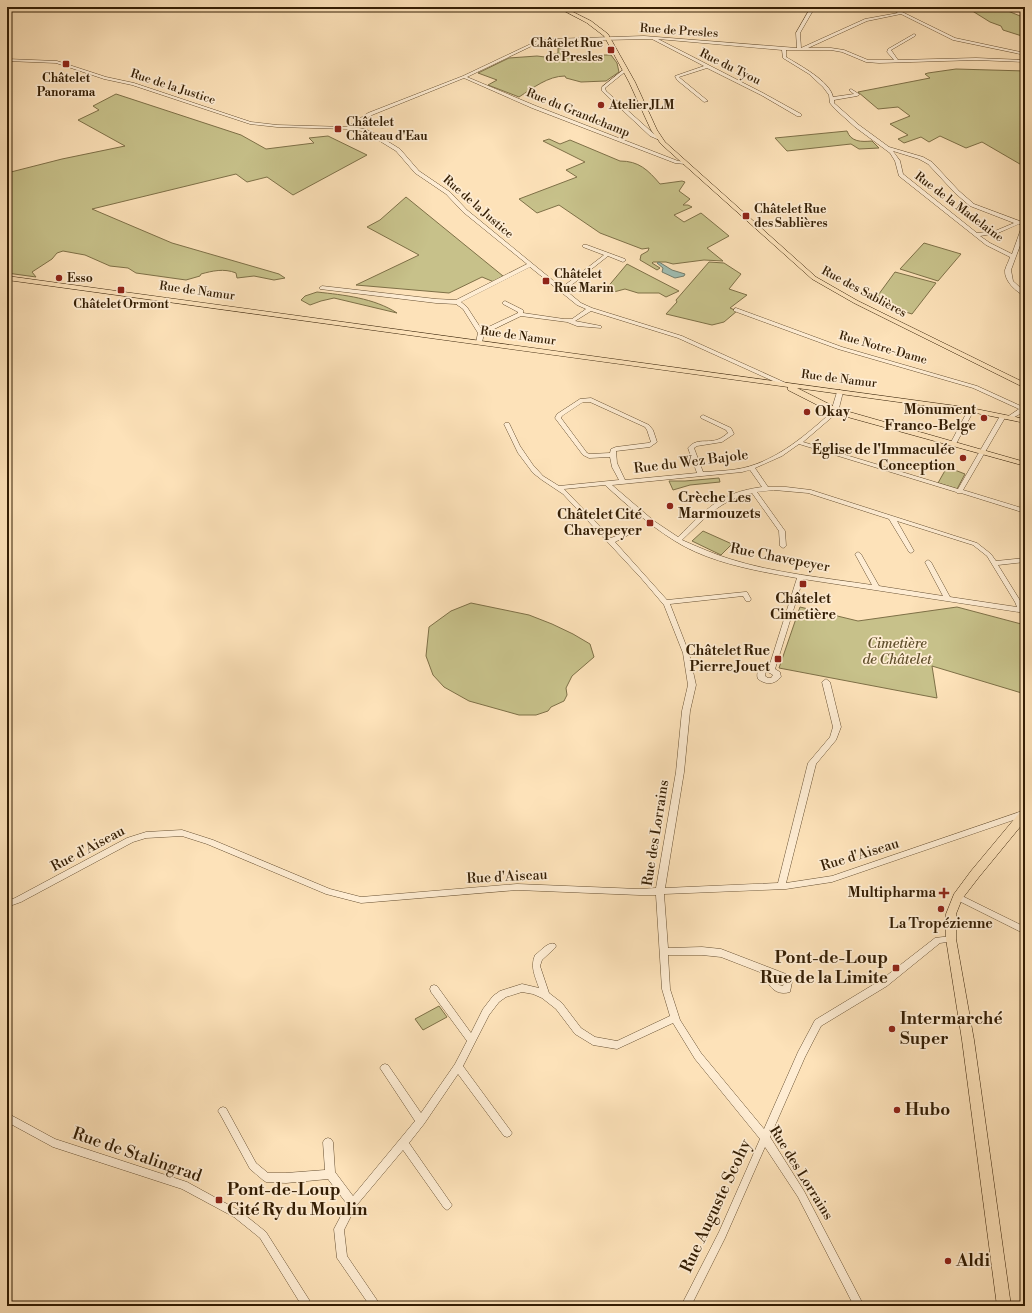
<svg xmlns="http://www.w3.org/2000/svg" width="1032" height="1313" viewBox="0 0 1032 1313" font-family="'Libre Bodoni',serif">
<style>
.green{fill:#c7c18a;stroke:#7e7047}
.water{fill:#9fbdb2;stroke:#747d6c}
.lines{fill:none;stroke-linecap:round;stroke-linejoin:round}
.minor-casing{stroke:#664f31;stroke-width:1}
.major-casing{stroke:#341e04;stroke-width:1}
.minor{fill:#feecd2;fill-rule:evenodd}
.major{fill:#fde2b9;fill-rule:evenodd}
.poi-dot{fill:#8f2418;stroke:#feecd2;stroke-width:1.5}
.labels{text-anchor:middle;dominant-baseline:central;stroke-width:3.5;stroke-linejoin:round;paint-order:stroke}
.far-street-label{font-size:12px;fill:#341e04;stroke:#feecd2}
.far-poi-label{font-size:12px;font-weight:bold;fill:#341e04;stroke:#feecd2;text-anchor:start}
.poi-label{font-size:14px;font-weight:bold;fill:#341e04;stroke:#feecd2;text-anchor:end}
.street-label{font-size:14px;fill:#341e04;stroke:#feecd2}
.park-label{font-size:14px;font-style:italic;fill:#604f2c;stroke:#feecd2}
.near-poi-label{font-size:17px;font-weight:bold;fill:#341e04;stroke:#feecd2;text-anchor:start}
.near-street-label{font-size:17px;fill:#341e04;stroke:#feecd2}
</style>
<rect width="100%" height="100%" fill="#fde2b9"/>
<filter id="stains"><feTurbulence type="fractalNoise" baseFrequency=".005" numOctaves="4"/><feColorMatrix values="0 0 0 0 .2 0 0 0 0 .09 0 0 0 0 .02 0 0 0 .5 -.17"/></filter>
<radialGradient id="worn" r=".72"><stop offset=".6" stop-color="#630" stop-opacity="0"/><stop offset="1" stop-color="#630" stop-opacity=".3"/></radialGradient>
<g class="green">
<polygon points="966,7 1005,7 1003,9 1025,18 1025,37 1003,30 1001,26 990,22"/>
<path d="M558 48 565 50 570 55H611L617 63 619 72 606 81 581 82 566 78 565 76C548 76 533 88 519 97L488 85 497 80 478 73 509 58 537 56 545 57 558 53Z"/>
<polygon points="956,69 1025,71 1025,167 982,142 966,148 940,136 929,142 921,137 904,143 898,139 908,135 890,124 910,116 898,107 878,109 858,92 930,78 925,74 928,73"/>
<path d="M116 94 241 135 266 149 314 143 309 138 328 136 367 155 293 195 267 177 247 182 236 174 92 209 172 243 279 274 285 278 274 280 254 276 237 278 236 273C224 268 212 271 201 274L200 276 186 280 136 273 128 268 110 266 85 255 63 251 57 253 52 259 32 272 36 277 7 273V173L62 159 125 146 78 120 99 110 93 106Z"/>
<path d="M847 131C851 142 861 142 872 141L879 148 859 149 851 144 787 151 775 138Z"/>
<path d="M549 139 560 144 570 140 620 161C639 161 648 170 660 184L682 181 685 182 679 191 690 199 683 205H688L692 207 674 215 684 222 701 213 729 236 707 248 723 261 704 260 673 264 666 262H653L652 263 660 268 657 270 640 260 641 255 648 251 649 248 642 249 600 233 559 205 537 213 519 199 577 177 566 170 585 162 543 141Z"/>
<polygon points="406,197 503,276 494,282 482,277 449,293 356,285 419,255 367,227 380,220"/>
<polygon points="924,243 961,254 938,281 900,269"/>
<polygon points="709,262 724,263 741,274 729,289 747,295 730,308 737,311 724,322 712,325 666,314 677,302 676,300"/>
<polygon points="627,264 679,291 666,297 659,293 638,293 625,289 610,293 606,289"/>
<polygon points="895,272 936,283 912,314 873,302"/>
<path d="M317 292C344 295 374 298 397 313L334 298 321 301 310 305 301 300 305 296Z"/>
<polygon points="947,467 965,474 957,489 938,483"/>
<polygon points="719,478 720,482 690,485 673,490 669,481 685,481"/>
<polygon points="703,531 732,544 721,555 692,541"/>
<polygon points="471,603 529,615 552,624 573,634 590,644 594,657 572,676 566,688 567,695 564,701 551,707 548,711 536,715 519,715 469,701 444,687 433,675 426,656 429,627 451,611"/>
<polygon points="800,607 858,621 957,607 1025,625 1025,694 932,666 937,698 779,668"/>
<polygon points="439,1006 447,1017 423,1030 415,1019"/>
</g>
<polygon class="water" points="659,262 672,270 685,274 684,276 675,278 662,272 663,268 657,263"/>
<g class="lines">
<defs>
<g id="minor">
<path d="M811 7H815L800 33 801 48 865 19 898 13 887 7H892L955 38 1025 53V55L953 40 901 14 867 21 808 48H831L844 50 868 60H894L887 52 888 49 914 34 916 35 915 36 891 50 898 60 976 58 1025 60V62L976 60 879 63 866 62 842 52 831 50H786V57C799 65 830 81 833 97L854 94 849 90 851 89 859 94V95L857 96 834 100V103L859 125 889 147 923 157 932 162 959 191 974 204 1025 223V232L1011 270 1013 281 1025 292V296C1016 292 1004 281 1005 270 1006 266 1009 261 1010 257L986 245 899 176 895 161 890 153 855 127 835 109 830 103 829 95 823 87 809 74 783 58 782 50 658 39 763 93 801 114V116H797L761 95 707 68 679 77 680 78 708 101 704 102 677 80 675 76 704 66 652 39 550 41 538 43 467 77 536 106 678 161 687 162V163L685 164 675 163 532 108 464 78 372 115 352 127 365 129 374 133 400 149 419 171 450 192 467 210 561 287 565 285 604 255 583 247V245H587L625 259 626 260 623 262 608 256 569 287 564 289 581 303 592 308 682 336 786 383 787 384 784 386 678 338 591 311 575 321 601 326V328L577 326 567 322 521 316 484 334 482 342 479 344 476 342 478 333 463 309 456 304 436 303 320 289 319 288 322 286 436 299 456 300 527 264 463 212 446 194 415 173 396 151 370 135 362 131 348 129 277 127 250 124 132 85 104 79 56 63 7 61V59L57 61 106 77 134 83 251 122 277 125 347 127 368 113 463 76 537 41 550 39 644 36 797 48 796 33ZM893 151 919 159 928 164 955 193 970 206 1014 223 995 231 977 233 903 174 900 161ZM1019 224 1022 226 1012 254 990 243 980 236 998 233ZM530 267 577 305 586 309 572 319H564L523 313V310L505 301 503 302V304L518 312V313L482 330 467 307 461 302Z"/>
<polygon points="623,70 626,71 605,88 606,91 654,134 661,137 661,139 657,139 650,136 602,91 602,87"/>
<polygon points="736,308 842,347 977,386 1023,407 1025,406 1025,411 1011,419 1007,419 1007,417 1019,409 973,388 838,349 734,311 734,309"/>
<path d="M840 390 843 392 838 412 803 442 958 489 1000 416 1001 415H1005L1006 416 963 490 1025 509V513L961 493H957L956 492 799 444 782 456 755 468 768 487H786L811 490 977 543 991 554 996 561 1025 558V562L998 565 1021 602 1024 609H1025V613L803 579 775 669 780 672 781 677C774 685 766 685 758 679 755 671 761 668 769 667L797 578C757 571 710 563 675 541 649 525 627 505 605 485L564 489 611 538 628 531H632L633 532 632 533 615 542 667 600 745 592H747L751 599 750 601H746L743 596 670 604 689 653 696 685 690 711 684 772 665 888 778 883 808 763 830 737 833 727 822 682 826 679 830 682 841 727 836 740 816 764 786 883 832 876 1025 810V816L832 882 786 889 664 894 668 948 702 947 721 949 786 974 792 982 790 992C780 995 772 991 768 982L770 976 721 957 702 955H668L670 989 680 1020 701 1053 764 1129 798 1052 815 1020 881 980 935 938 951 936 954 937 955 939 954 941 940 943 887 986 821 1026 805 1057 770 1137 804 1191 864 1306H854L798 1197 765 1147 725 1238 691 1306H681L719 1232 760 1139 695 1059 673 1023 617 1049 593 1045 575 1034 556 1009 542 998 533 994 522 992 506 997 499 1002 489 1015 463 1066 510 1130 512 1133 510 1136 507 1137 504 1136 458 1074 424 1124 409 1143 450 1202 452 1205 450 1208 447 1210 444 1208 403 1150 356 1206 344 1230 347 1256 381 1306H370L337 1258 334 1229 347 1204 328 1179 286 1183 266 1182 263 1180 250 1169 220 1114 218 1111 220 1108 223 1107 226 1108 256 1163 268 1173H286L325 1170 323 1142 325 1139 328 1138 331 1139 333 1142 335 1172 353 1196 415 1121 382 1071 380 1068 382 1065 385 1064 388 1065 421 1113 455 1064 467 1041 431 992 430 989 431 986 434 985 437 986 471 1033 483 1009 493 996 500 991 522 984 539 988C535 976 530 967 535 955 541 951 548 941 555 944L556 946 555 948 542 960 540 966 549 993 562 1003 581 1028 595 1037 617 1041 670 1016 662 989 656 895H639L517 890 361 903 326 894 207 844 182 836 146 838 133 842 21 902 7 907V901L15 898 127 838 146 832 182 830 213 840 330 889 361 897 517 884 639 889 656 888 676 772 682 711 688 685 683 653 664 605 641 578 563 494 542 480 533 473 518 453 504 424 505 423H509L520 446 533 465 543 476 559 486 619 480 612 467 610 457 589 458 583 455 555 418 557 414 580 399 591 398 649 425 653 430 657 442 650 447 616 451 617 463 625 480 697 473 688 448C697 437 708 444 719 439 722 438 725 435 728 433L726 430 701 418 700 417 703 415 731 428 734 434 722 442 697 446 694 448 703 472C716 471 730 471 743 468 778 460 807 434 833 411V405L837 392ZM583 402H590L645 427 647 430 651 442 648 443 616 447 611 449 610 453 590 454 587 453 561 418 562 416ZM750 470 762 487C719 493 708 508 678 537L654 521 612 485 742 472ZM774 490 808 493 889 519 909 552 911 553 914 551 897 521 973 545 987 556 1015 602 1017 607 950 597 931 562 928 560 925 562 943 596 879 586 861 554 858 552 855 554 872 585C826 578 774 573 730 559 714 554 698 547 682 540 705 518 720 500 752 493L779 531 780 546 783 548 785 547 786 546 785 531 757 492ZM768 672 773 675 771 678H768L765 676V673ZM778 979 784 983 783 986 779 985 776 982Z"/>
<polygon points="971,408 974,410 956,444 953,446 951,445 950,444 968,410"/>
<polygon points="958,894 1025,927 1025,934 955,899 954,897 955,895"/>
<polygon points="7,1113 55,1139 187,1182 240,1211 266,1232 313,1306 302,1306 260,1238 234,1217 182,1189 53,1147 7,1122"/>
</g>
<g id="major">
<polygon points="557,7 563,7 591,21 608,34 635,82 657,130 665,142 816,277 858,301 1025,383 1025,388 854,303 812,279 661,144 651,130 629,82 604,36 587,23"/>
<polygon points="7,276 971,408 1025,419 1025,423 971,412 797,388 839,409 1025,462 1025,466 833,413 788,390 788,387 7,280"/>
<polygon points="1025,810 1025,821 979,877 962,899 956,914 956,939 974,1040 1011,1306 997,1306 962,1040 946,939 946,914 954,894 971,871 1021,811"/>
</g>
</defs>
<use href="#minor" class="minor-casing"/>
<use href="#major" class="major-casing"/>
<use href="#minor" class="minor"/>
<use href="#major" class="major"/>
</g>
<g class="poi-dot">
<rect x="607" y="46" width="8" height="8" rx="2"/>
<rect x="62" y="60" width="8" height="8" rx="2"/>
<circle cx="601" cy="105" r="4"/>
<rect x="334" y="125" width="8" height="8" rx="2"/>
<rect x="742" y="212" width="8" height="8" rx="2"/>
<circle cx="59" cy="278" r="4"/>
<rect x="542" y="277" width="8" height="8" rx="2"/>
<rect x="117" y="286" width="8" height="8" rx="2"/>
<circle cx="807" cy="412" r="4"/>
<circle cx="984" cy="418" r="4"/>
<circle cx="963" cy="458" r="4"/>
<circle cx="670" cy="506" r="4"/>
<rect x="646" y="519" width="8" height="8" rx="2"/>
<rect x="799" y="580" width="8" height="8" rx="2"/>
<rect x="774" y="655" width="8" height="8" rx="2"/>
<path d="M942 887h4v4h4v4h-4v4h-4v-4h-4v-4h4z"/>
<circle cx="941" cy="909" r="4"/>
<rect x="892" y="964" width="8" height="8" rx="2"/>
<circle cx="892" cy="1029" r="4"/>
<circle cx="897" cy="1110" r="4"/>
<rect x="215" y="1196" width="8" height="8" rx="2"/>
<circle cx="948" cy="1261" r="4"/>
</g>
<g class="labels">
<g class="far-street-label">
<text transform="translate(679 31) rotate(4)">Rue de Presles</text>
<text transform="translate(730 67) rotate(26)">Rue du Tyou</text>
<text transform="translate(173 87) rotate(18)">Rue de la Justice</text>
<text transform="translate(578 113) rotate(22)">Rue du Grandchamp</text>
<text transform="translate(478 207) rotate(41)">Rue de la Justice</text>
<text transform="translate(959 207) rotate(37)">Rue de la Madelaine</text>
<text transform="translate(197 291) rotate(8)">Rue de Namur</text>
<text transform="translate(864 292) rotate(28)">Rue des Sablières</text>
<text transform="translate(518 336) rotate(8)">Rue de Namur</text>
<text transform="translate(883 348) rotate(16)">Rue Notre-Dame</text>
<text transform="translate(839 379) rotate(7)">Rue de Namur</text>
</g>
<g class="far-poi-label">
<text x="603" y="43" text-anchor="end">Châtelet Rue<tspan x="603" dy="14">de Presles</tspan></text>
<text x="66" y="78" text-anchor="middle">Châtelet<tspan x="66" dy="14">Panorama</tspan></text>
<text x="609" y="105">Atelier JLM</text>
<text x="346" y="122">Châtelet<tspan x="346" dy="14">Château d'Eau</tspan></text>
<text x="754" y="209">Châtelet Rue<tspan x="754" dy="14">des Sablières</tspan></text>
<text x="554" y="274">Châtelet<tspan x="554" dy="14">Rue Marin</tspan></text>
<text x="67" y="278">Esso</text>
<text x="121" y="304" text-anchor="middle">Châtelet Ormont</text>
</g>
<g class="poi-label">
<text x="976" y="410">Monument<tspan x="976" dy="16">Franco-Belge</tspan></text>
<text x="815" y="412" text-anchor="start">Okay</text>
<text x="955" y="450">Église de l'Immaculée<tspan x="955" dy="16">Conception</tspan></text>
<text x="678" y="498" text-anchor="start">Crèche Les<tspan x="678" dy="16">Marmouzets</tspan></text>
<text x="642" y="515">Châtelet Cité<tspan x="642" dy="16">Chavepeyer</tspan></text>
<text x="803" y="599" text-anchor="middle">Châtelet<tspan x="803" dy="16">Cimetière</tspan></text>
<text x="770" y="651">Châtelet Rue<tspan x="770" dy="16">Pierre Jouet</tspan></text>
<text x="936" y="893">Multipharma</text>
<text x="941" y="924" text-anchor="middle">La Tropézienne</text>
</g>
<g class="street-label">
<text transform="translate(691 462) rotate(-7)">Rue du Wez Bajole</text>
<text transform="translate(780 558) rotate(11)">Rue Chavepeyer</text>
<text transform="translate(656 833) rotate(-81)">Rue des Lorrains</text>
<text transform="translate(88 849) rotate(-28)">Rue d'Aiseau</text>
<text transform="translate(860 855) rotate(-17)">Rue d'Aiseau</text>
<text transform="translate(507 877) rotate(-3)">Rue d'Aiseau</text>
<text transform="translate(801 1173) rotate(58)">Rue des Lorrains</text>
</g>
<g class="park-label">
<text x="897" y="644">Cimetière<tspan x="897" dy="16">de Châtelet</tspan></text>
</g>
<g class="near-poi-label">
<text x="888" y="958" text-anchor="end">Pont-de-Loup<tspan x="888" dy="20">Rue de la Limite</tspan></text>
<text x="900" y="1019">Intermarché<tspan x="900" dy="20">Super</tspan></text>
<text x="905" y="1110">Hubo</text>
<text x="227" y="1190">Pont-de-Loup<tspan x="227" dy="20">Cité Ry du Moulin</tspan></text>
<text x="956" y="1261">Aldi</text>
</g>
<g class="near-street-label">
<text transform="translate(137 1155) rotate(19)">Rue de Stalingrad</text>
<text transform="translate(716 1206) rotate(-65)">Rue Auguste Scohy</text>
</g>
</g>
<rect width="1032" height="1313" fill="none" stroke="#fde2b9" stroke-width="24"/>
<rect x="8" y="8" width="1016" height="1297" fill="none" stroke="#341e04" stroke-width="2"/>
<rect x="12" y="12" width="1008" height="1289" fill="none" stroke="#341e04"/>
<rect width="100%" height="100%" filter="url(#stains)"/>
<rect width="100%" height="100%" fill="url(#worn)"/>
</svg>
